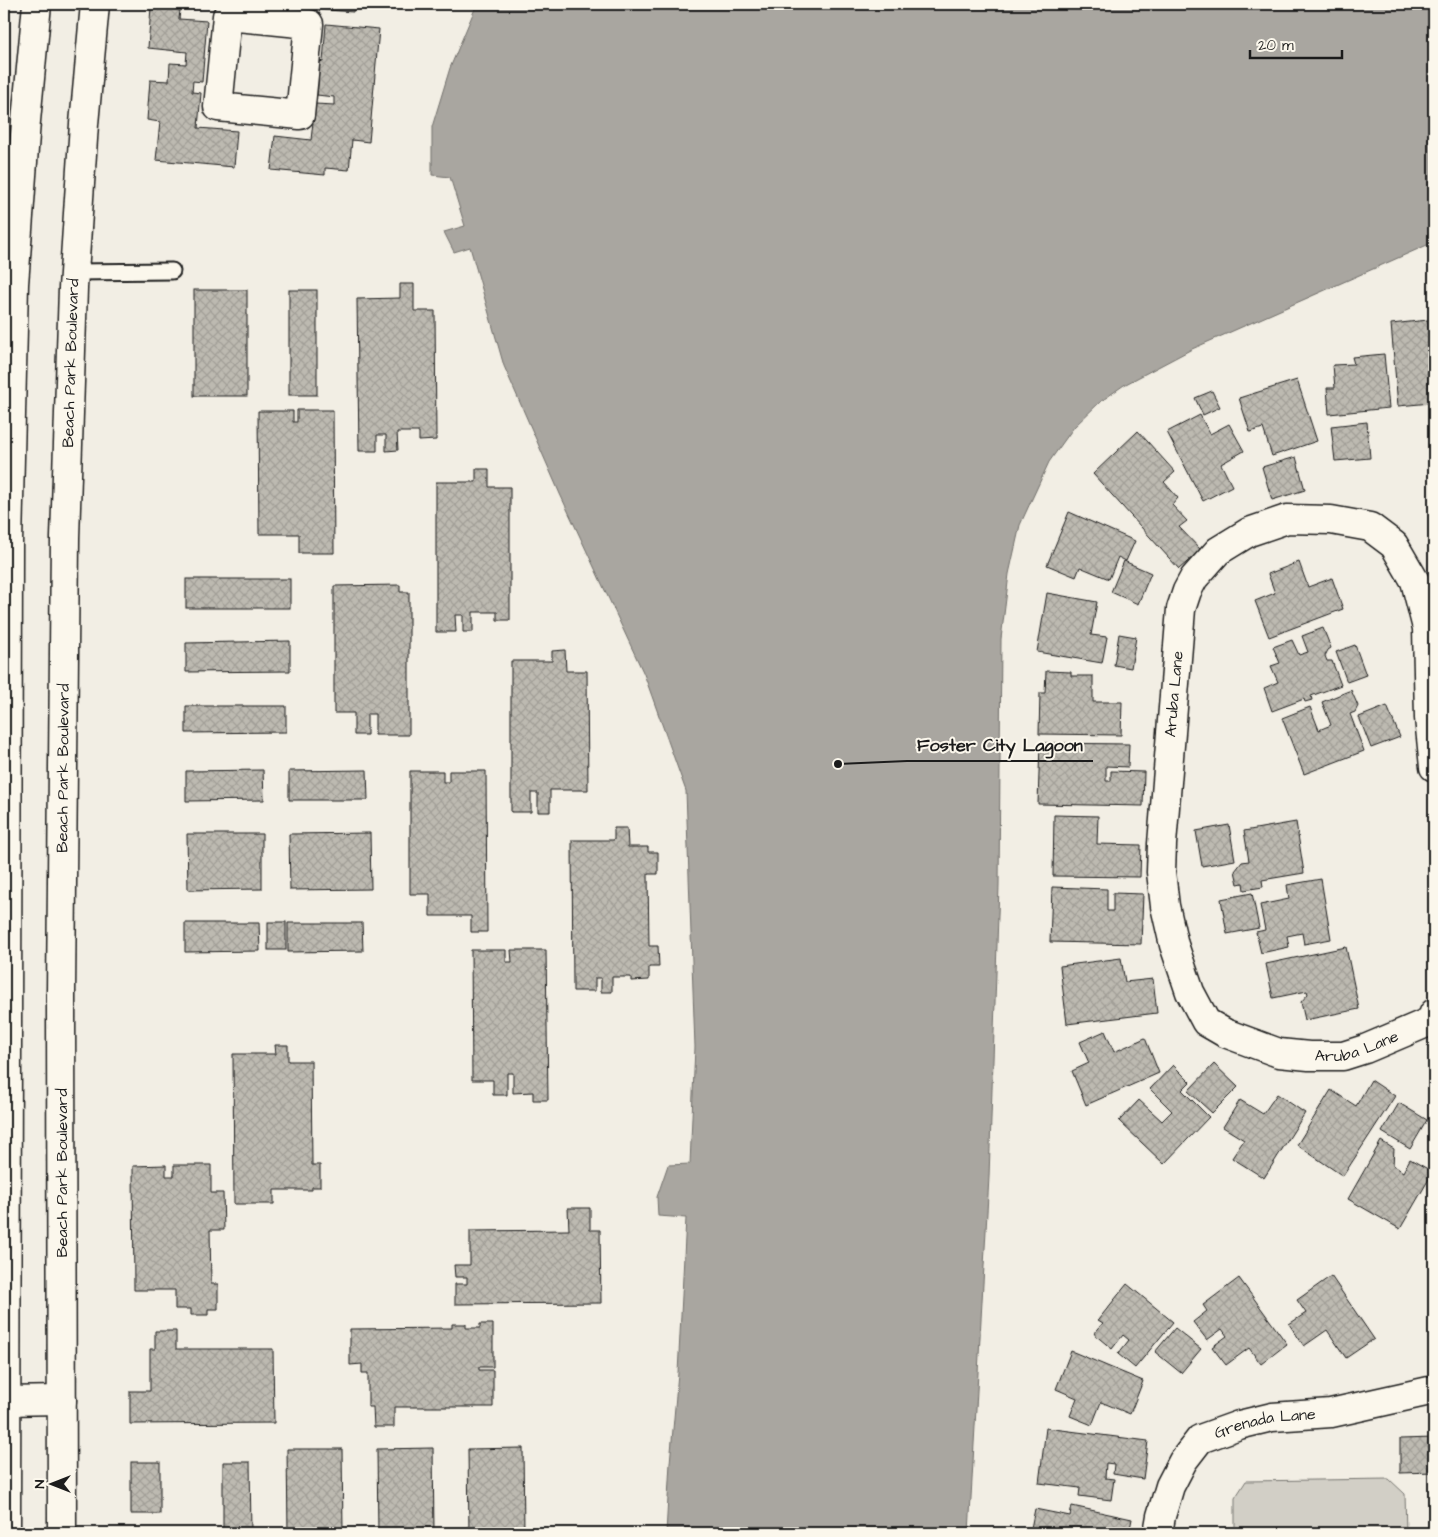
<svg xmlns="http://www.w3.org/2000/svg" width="1438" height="1537" viewBox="0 0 1438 1537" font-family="'Architects Daughter',sans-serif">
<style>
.grass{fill:#d2cfc6;stroke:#777671}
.water{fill:#a9a6a0;stroke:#716f6b}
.building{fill:url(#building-cross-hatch);stroke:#1c1c1c}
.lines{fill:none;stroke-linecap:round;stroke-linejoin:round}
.service-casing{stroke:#1c1c1c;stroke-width:19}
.minor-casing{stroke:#1c1c1c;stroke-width:31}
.secondary-casing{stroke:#1c1c1c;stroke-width:31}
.service{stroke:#fbf7ec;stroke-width:15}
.minor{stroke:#fbf7ec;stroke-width:28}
.secondary{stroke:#fbf7ec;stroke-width:28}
.labels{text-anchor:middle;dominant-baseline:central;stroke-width:4;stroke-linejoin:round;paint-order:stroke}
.street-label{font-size:16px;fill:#1c1c1c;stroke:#fbf7ec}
.leader{fill:none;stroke:#1c1c1c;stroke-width:2}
.callout-dot{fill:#1c1c1c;stroke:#fbf7ec;stroke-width:2}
.callout-label{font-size:18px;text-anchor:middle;font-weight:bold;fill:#1c1c1c;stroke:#fbf7ec;stroke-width:4;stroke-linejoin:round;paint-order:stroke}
</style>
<defs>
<pattern id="building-cross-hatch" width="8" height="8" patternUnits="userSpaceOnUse" patternTransform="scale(1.25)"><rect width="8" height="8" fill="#bdbab1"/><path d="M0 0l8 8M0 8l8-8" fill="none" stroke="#a29f98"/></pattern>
</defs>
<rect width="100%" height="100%" fill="#f2eee4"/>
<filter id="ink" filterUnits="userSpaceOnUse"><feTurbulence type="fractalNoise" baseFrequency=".02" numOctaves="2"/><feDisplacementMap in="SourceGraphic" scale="10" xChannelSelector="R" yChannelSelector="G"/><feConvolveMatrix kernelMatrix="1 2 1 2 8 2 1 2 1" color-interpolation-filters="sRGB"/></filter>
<g filter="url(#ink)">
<polygon class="grass" points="1389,1479 1405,1494 1406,1533 1235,1533 1235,1498 1246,1481"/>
<polygon class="water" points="477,4 1434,4 1434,242 1192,349 1124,385 1100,402 1074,427 1049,462 1020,525 1009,574 1001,639 999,886 989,1177 969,1533 666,1533 670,1463 678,1373 686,1218 658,1216 657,1197 668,1165 690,1164 695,1047 686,791 644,674 560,494 504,366 470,247 454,252 444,232 465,226 450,177 432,175 432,127 450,68"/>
<g class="building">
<polygon points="304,4 354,4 353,12 304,8"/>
<polygon points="151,7 180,10 179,19 207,21 202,82 193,81 192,92 201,93 198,128 237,131 234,167 156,160 160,122 147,120 150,80 169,81 170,63 186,64 187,52 148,48"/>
<polygon points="326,24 379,29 369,142 352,140 349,170 325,168 325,175 271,170 275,136 311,140 315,104 334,105 334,97 317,95 320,61 323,62"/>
<polygon points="400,284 414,284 414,311 435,311 436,440 419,441 419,432 397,432 398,450 386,451 386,435 377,435 377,451 359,451 357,299 400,298"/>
<rect x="194" y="290" width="53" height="106"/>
<rect x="289" y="290" width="28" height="105"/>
<polygon points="1428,320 1429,328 1434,328 1434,370 1428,371 1431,403 1398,406 1391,324"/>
<polygon points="1384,354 1389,408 1329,414 1327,388 1335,388 1333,365 1354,364 1352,357"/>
<polygon points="1297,380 1317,441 1272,456 1263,428 1250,432 1239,398"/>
<polygon points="1212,391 1220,407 1203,415 1195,398"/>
<polygon points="297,410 333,410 334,553 299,553 299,534 259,534 258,411 293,411 293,422 297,422"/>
<polygon points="1200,415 1210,434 1229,424 1244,451 1221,464 1232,486 1203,501 1167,432"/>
<polygon points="1367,422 1370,458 1335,461 1331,426"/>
<polygon points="1138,431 1175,472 1164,482 1178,498 1172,505 1187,521 1179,527 1201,550 1179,569 1093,474"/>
<polygon points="1296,457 1305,490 1272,500 1262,467"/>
<polygon points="476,469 489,469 489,487 510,487 510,620 497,620 497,612 473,612 473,632 463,632 463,615 455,615 456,632 436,632 436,482 476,482"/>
<polygon points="1069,512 1135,541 1126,561 1118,557 1109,579 1080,567 1076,577 1047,565"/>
<polygon points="1124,561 1151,573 1138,604 1111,592"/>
<polygon points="1299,562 1308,587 1332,578 1343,609 1269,637 1255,601 1275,593 1268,574"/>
<rect x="186" y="579" width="104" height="29"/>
<polygon points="400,585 400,592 409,592 409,735 375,735 375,714 367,714 367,735 354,735 354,713 334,713 334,586"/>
<polygon points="1047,593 1097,602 1091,635 1107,637 1102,663 1037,652"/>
<polygon points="1323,628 1331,648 1328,650 1325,656 1327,661 1332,661 1341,685 1311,696 1312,700 1305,702 1304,699 1272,711 1264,688 1278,682 1271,666 1280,663 1273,647 1292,640 1299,655 1308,652 1302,636"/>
<polygon points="1119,634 1136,637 1131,668 1114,665"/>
<polygon points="290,641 290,671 186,672 186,643"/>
<polygon points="1355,645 1366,675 1347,682 1336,652"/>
<polygon points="565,650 566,671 587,671 588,790 550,790 550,812 538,812 538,793 531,793 531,812 511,812 511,661 552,661 552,651"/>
<polygon points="1046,671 1071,672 1071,676 1093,676 1093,702 1122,702 1121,735 1039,734 1040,693 1045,693"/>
<polygon points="1351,690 1358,706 1355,712 1350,714 1364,751 1304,774 1282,718 1310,707 1319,730 1331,725 1322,702"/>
<polygon points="186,706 286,706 286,732 186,733"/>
<polygon points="1387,706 1400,737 1371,748 1359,717"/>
<polygon points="1040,743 1129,744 1128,767 1106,766 1106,781 1111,781 1111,771 1144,772 1143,806 1038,804"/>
<polygon points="263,770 264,800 186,801 186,771"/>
<polygon points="367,770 368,800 289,800 289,771"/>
<polygon points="410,771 443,771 443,782 449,782 449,771 486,771 487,932 471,932 471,916 430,916 430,894 410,894"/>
<polygon points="1054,815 1098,816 1097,844 1141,845 1140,877 1053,876"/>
<polygon points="1296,822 1304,873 1262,880 1263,887 1244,890 1243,883 1238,884 1235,871 1242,862 1249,861 1244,831"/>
<polygon points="1229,825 1235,860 1202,866 1196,831"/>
<polygon points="614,828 627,828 628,847 648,847 648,852 658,852 658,874 648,874 649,946 658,946 659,967 649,967 649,980 631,981 631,977 612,977 612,992 601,992 601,978 595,978 595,991 573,991 572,840 614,840"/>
<polygon points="370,833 371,889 290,890 289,834"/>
<polygon points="187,834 262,834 262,889 188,890"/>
<polygon points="1321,879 1331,939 1304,944 1302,933 1287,936 1289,947 1261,953 1256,932 1265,930 1260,905 1289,899 1287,885"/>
<polygon points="1052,887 1107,889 1107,911 1113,911 1113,893 1143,894 1141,944 1050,942"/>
<polygon points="1252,893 1259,928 1227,934 1221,899"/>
<rect x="268" y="922" width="18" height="28"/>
<polygon points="185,923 259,923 260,951 185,952"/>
<polygon points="288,923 362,923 363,951 288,952"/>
<polygon points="1346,947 1359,1009 1305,1020 1301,1002 1308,994 1307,991 1273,998 1266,964"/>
<polygon points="471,950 506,950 506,962 512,962 511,950 546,950 548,1100 533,1100 533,1092 513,1093 513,1073 507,1073 507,1095 493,1095 493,1080 472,1080"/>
<polygon points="1121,958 1125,982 1153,979 1157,1013 1067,1024 1060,966"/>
<polygon points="1105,1031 1114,1052 1145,1038 1159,1073 1086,1105 1072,1071 1089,1063 1080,1042"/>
<polygon points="275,1045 288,1045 288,1061 311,1061 312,1165 320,1165 320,1187 312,1187 312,1190 274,1190 274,1204 234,1204 233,1054 276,1054"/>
<polygon points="1214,1064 1238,1087 1212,1113 1188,1091"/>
<polygon points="1173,1065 1190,1082 1182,1090 1209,1117 1164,1164 1119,1121 1139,1100 1162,1121 1172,1111 1150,1089"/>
<polygon points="1371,1080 1395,1096 1343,1176 1297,1145 1331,1090 1356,1106"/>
<polygon points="1277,1094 1305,1113 1264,1178 1232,1158 1244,1140 1223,1127 1240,1100 1263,1114"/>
<polygon points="1399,1103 1427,1120 1410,1149 1382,1132"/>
<polygon points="1381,1141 1394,1149 1393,1165 1403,1172 1410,1159 1433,1172 1400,1229 1348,1199"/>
<polygon points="166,1165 166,1176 174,1176 174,1165 211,1165 211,1193 223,1193 224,1230 210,1230 211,1284 218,1284 218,1309 208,1309 208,1315 191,1315 191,1309 175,1309 175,1290 134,1290 133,1166"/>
<polygon points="568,1208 590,1208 590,1230 600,1230 601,1303 455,1304 455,1284 467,1284 467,1277 455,1277 454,1265 470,1265 470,1231 569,1230"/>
<polygon points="1331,1276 1374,1339 1346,1358 1327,1330 1304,1346 1289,1324 1306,1313 1297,1300"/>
<polygon points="1239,1278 1287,1344 1261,1364 1249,1348 1226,1365 1212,1347 1227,1336 1222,1329 1207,1340 1193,1322 1207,1311 1203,1305"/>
<polygon points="1127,1284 1173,1322 1135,1368 1118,1354 1129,1340 1123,1335 1112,1349 1094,1334 1103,1323 1098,1320"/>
<polygon points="452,1324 466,1324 466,1328 480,1328 480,1324 493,1324 493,1367 479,1367 479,1370 493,1370 493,1407 394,1407 394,1427 374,1427 373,1407 368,1407 368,1373 362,1373 362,1364 350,1365 350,1329 452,1328"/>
<polygon points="1175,1328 1201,1349 1181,1373 1155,1352"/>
<polygon points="155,1331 176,1331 176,1349 273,1349 274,1423 130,1424 130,1391 150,1391 150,1349 155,1349"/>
<polygon points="1071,1351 1143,1381 1130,1414 1101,1402 1092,1425 1070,1416 1077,1398 1056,1389"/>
<polygon points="1046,1428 1148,1441 1143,1479 1113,1474 1114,1464 1106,1463 1105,1478 1114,1479 1111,1500 1079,1496 1080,1488 1039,1483"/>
<polygon points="1434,1438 1434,1472 1400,1473 1400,1439"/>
<polygon points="433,1448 434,1533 378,1533 377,1449"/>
<polygon points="523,1448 524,1533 469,1533 468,1449"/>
<polygon points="287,1449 342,1449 343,1533 288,1533"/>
<rect x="131" y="1462" width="29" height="52"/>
<polygon points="223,1462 250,1462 251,1533 223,1533"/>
<polygon points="1072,1506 1132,1519 1129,1533 1030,1533 1035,1509 1070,1516"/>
<polygon points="1008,1530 1024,1533 1007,1533"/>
</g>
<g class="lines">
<defs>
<polyline id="service" points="74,272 172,271"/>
<g id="minor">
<polygon points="227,16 309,24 300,115 218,107"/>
<path id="s1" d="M1434 767 1429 718 1427 628 1415 581 1394 545 1370 527 1331 520 1287 519 1249 532 1218 551 1194 578 1187 591 1181 609 1162 844 1161 872 1165 906 1174 945 1190 992 1206 1022 1225 1033 1279 1053 1309 1056H1343L1365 1049 1431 1021 1434 1013"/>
<polyline points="4,1401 62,1400"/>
<path id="s2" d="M1158 1533 1161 1516 1170 1486 1183 1461 1200 1439 1239 1425 1272 1417 1331 1413 1434 1390"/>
</g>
<g id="secondary">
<polyline points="6,1533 8,544 14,284 26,121 37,4"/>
<path id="s3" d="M62 1533 61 995 65 538 73 288 84 124 95 4"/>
</g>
</defs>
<use href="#service" class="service-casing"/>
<use href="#minor" class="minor-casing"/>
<use href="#secondary" class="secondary-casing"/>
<use href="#service" class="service"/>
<use href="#minor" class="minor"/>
<use href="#secondary" class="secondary"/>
</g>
</g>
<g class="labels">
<g class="street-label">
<text stroke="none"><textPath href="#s3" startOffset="1170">Beach Park Boulevard</textPath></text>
<text transform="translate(1174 694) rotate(-85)">Aruba Lane</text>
<text stroke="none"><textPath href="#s3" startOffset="765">Beach Park Boulevard</textPath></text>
<text stroke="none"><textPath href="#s1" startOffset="1070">Aruba Lane</textPath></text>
<text transform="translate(62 1173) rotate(-90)">Beach Park Boulevard</text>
<text stroke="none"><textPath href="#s2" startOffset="172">Grenada Lane</textPath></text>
</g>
</g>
<path class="leader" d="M838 764L907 761H1093"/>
<circle class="callout-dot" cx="838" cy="764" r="5"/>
<g class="callout-label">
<text x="1000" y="751">Foster City Lagoon</text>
</g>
<rect width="1438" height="1537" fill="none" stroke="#fbf7ec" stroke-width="20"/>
<rect x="10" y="10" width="1418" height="1517" fill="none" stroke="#1c1c1c" stroke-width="2" filter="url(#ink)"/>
<g transform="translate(52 1484) rotate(270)" stroke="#fbf7ec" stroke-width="4" paint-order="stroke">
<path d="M0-4L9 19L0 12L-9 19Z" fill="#1c1c1c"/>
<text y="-8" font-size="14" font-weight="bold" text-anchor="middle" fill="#1c1c1c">N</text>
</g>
<path d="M1250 50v8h92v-8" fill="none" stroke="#1c1c1c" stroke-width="2.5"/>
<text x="1258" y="50" font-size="15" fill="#1c1c1c" stroke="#fbf7ec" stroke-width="4" paint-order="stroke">20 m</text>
</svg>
